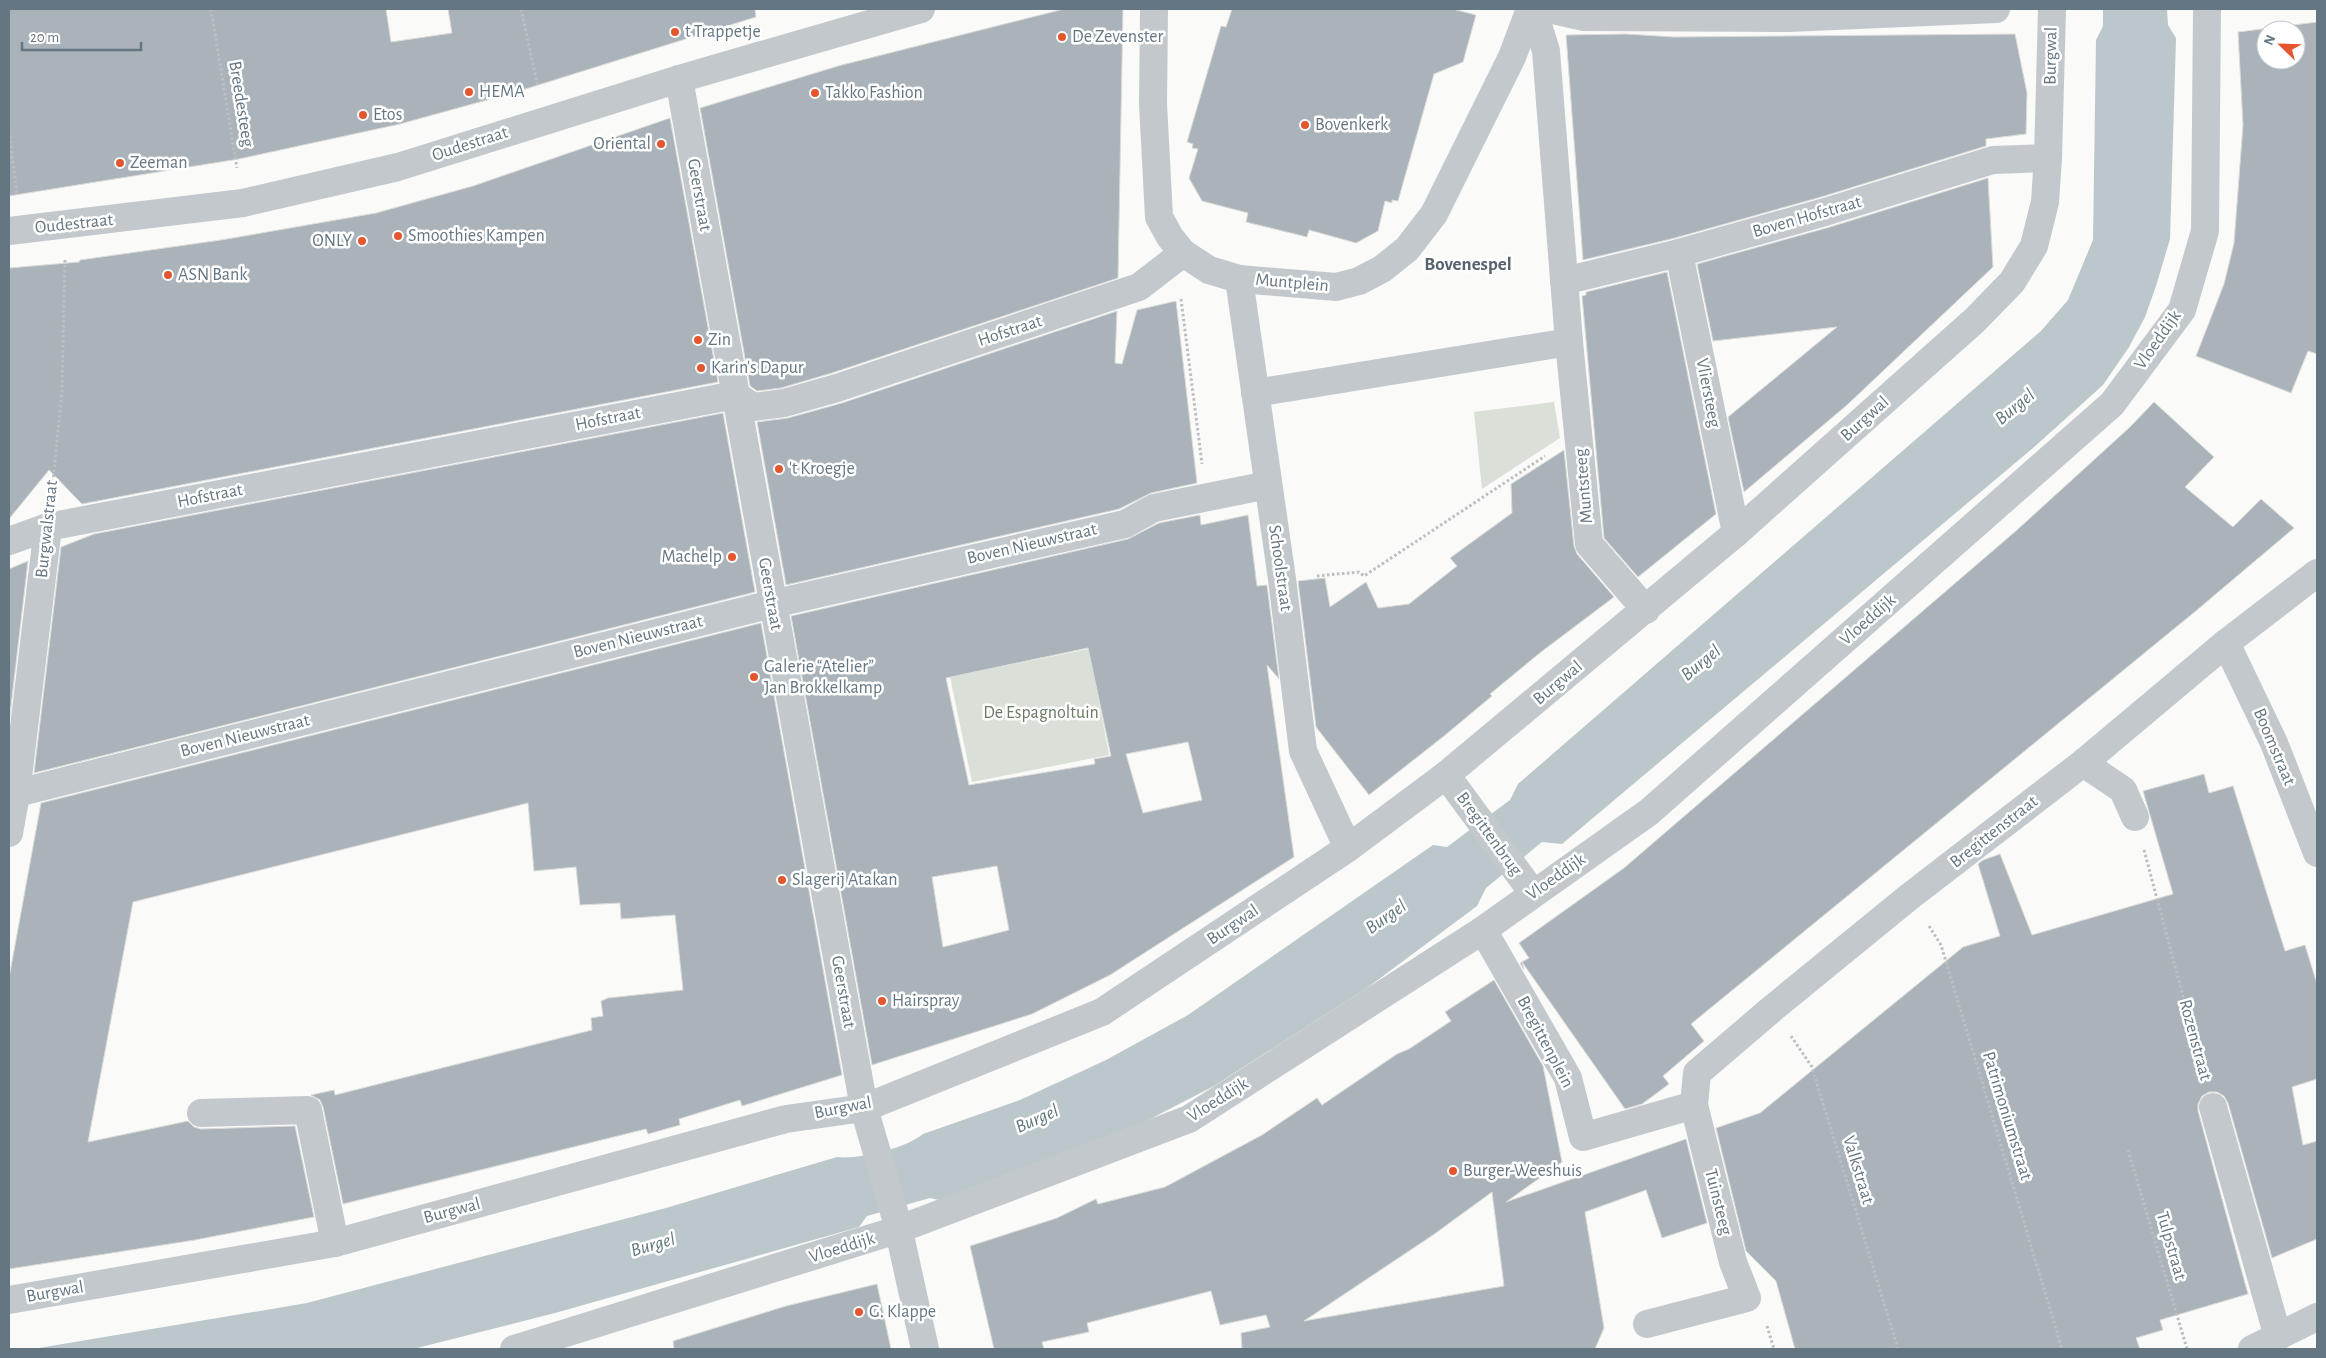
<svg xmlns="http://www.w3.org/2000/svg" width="2326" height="1358" viewBox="0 0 2326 1358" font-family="'Alegreya Sans',sans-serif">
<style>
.green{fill:#dadfd7}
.water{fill:#bbc7cb}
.building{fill:#aab3b9;stroke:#dcdcda;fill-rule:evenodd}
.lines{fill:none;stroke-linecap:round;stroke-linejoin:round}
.path{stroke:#bbbfc2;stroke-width:3;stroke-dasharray:2.5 2.5;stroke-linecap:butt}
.minor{stroke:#c3c8cc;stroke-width:28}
.poi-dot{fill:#e4572e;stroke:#fff;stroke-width:2}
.labels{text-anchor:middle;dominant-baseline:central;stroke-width:5;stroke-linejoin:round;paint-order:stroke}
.poi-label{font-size:18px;fill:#657683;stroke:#fff;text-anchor:start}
.street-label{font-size:18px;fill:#657683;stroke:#fff}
.park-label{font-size:18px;fill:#687a64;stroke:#fff}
.neighbourhood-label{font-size:19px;font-weight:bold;fill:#57646e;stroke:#fff}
.water-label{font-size:19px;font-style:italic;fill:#60757c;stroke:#fff}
</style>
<rect width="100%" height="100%" fill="#fafaf8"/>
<g class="green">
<polygon points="1554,402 1560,438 1482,489 1474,412"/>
<polygon points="1089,649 1109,755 972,782 950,677"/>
</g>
<path class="water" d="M2103 9H2167L2168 25 2176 38 2170 239 2156 286 2145 317 2129 347 2103 385 2033 448 1562 844 1542 842 1486 888 1477 906 1367 988 1214 1086 1129 1130 943 1201 930 1198 867 1216 859 1227 555 1313 413 1349H33L307 1303 666 1208 837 1157C858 1160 907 1148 923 1134L1020 1100 1106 1060 1188 1015 1433 845 1447 847 1510 800 1518 784 2041 331 2068 300 2093 240 2096 40 2103 26Z"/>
<g class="building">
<polygon points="9,9 386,9 391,42 452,33 448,9 755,9 756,17 516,92 400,124 239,159 9,196"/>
<polygon points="1064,9 1123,9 1118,278 832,373 781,388 757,391 750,386 700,108 838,66"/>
<polygon points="1232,9 1453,9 1476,15 1463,62 1434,74 1398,201 1392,200 1392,203 1385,201 1378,231 1356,243 1309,230 1307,237 1246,222 1248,213 1202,201 1189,178 1198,149 1192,148 1193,144 1187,142 1221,26 1226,27"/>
<path d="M2317 22V354L2308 351 2291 393 2196 356 2224 284 2234 243 2243 125 2238 32ZM2266 30H2296V60H2266Z"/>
<polygon points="1626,34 1674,37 2015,34 2027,93 2026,134 1986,139 1986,146 1821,197 1675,238 1583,260 1566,35"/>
<polygon points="670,118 718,382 82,504 49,470 9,519 9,268 79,262 80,260 221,240 376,213 473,186"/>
<polygon points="1988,178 1993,267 1847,405 1744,492 1728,417 1837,327 1713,341 1697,264 1830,227"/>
<polygon points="1667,272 1716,514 1638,577 1604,538 1582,296 1586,295 1586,292"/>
<polygon points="1176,301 1197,483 1151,493 1119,509 786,585 757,422 788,418 842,403 1117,311 1115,363 1122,364 1137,310"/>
<polygon points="2154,402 2214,457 2185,487 2233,527 2261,499 2294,528 2197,610 1691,1024 1704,1041 1663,1076 1669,1084 1642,1104 1625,1109 1522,962 1524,970 1520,963 1529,958 1519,943 1624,868 2017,530 2130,427"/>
<polygon points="723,413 755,592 34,773 61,547 94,534"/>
<polygon points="1564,450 1574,546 1577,554 1614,597 1541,652 1490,694 1492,696 1444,736 1369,795 1316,727 1298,581 1325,578 1330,607 1366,582 1378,608 1409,604 1457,566 1450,558 1512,513 1511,484"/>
<path d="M1200 515 1201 525 1248 515 1257 586 1267 585 1279 679 1267 665 1294 857 1110 975 1032 1014 872 1065 791 616 1128 539 1159 523ZM1088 648 1111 756 1094 759 1095 764 969 785 946 678ZM1188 742 1202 800 1143 813 1126 754ZM997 866 1009 930 943 947 932 877Z"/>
<polygon points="28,561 9,723 9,569"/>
<polygon points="761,623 842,1075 742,1106 740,1100 679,1119 680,1125 648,1134 646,1129 343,1204 323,1107 320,1100 311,1095 334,1090 335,1095 592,1030 591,1018 603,1016 601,1001 608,998 683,990 675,915 621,919 620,903 580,905 576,867 534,871 528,803 133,902 88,1142 188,1121 194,1127 201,1129 295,1126 314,1217 195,1240 9,1269 9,978 41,803"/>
<polygon points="2204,774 2209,793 2233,786 2285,951 2305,945 2317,984 2317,1079 2292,1087 2303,1145 2317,1141 2317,1239 2272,1258 2228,1103 2224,1096 2217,1092 2209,1092 2202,1096 2198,1104 2198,1111 2248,1294 2160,1320 2163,1330 2136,1338 2140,1349 1795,1349 1776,1281 1746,1251 1716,1128 1760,1113 1963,947 2000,936 1978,864 1983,860 2000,854 2032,935 2173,894 2143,791"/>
<path d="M1494 980 1543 1066 1562 1162 1506 1202 1686 1139 1707 1223 1662 1238 1646 1190 1585 1212 1604 1328 1595 1349H1242L1241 1333 1270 1327 1266 1315 1220 1325 1211 1291 1087 1323 1089 1332 1042 1342 1044 1349H994L970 1246 1057 1218 1096 1199 1098 1204 1165 1187 1262 1135 1317 1098 1322 1105 1397 1054 1409 1049 1451 1021 1445 1012ZM1492 1192 1504 1286 1304 1321 1433 1235Z"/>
<polygon points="877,1284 891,1349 674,1349 673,1341 786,1306"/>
</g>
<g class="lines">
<g class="path">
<polyline points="211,9 237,168"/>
<polyline points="521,9 538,87"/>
<polyline points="9,131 17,194"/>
<polyline points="1181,299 1202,464"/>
<polyline points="52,492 62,390 65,259"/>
<polyline points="1317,576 1359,572 1364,576 1545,456"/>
<polyline points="2144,850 2204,1075"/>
<polyline points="1929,926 1941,945 2062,1349"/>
<polyline points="1791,1036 1812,1067 1898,1349"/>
<polyline points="2128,1150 2187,1349"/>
<polyline points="1767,1326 1774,1349"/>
</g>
<g class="minor">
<polyline points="1154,9 1153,104 1159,217 1170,237 1183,253 1209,270 1239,279 1336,287 1359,281 1382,269 1407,249 1434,214 1512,57 1530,9"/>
<polyline points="1533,9 1546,51 1569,342 1589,544 1646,610"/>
<polyline points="1549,9 1584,17 1789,18 1996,9"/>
<polyline points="679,79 864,1108 897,1222 925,1349"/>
<polyline points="9,231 243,203 398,167 679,79 921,9"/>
<polyline points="1679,253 1736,533"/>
<polyline points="1239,279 1282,579 1303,751 1348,848"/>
<polyline points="1564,281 1679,253 1825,212 1993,160 2048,158"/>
<polyline points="1255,393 1569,342"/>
<polyline points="9,541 48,527 735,395 753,407 784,403 837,388 1139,287 1183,253"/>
<polyline points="2226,643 2274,743 2317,853"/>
<polyline points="2083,763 2123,790 2135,817"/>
<polyline points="1446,775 1533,893"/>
<polyline points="9,795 772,604 1125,524 1154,508 1268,485"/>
<polyline points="9,833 16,794 48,527"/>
<polyline points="1483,930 1568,1078 1583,1137 1694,1105"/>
<polyline points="2213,1107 2278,1337"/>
<polyline points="201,1113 308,1110 335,1243"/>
<polyline points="9,1300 335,1243 786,1119 864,1108 1102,1012 1348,848 1446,775 1736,533 1975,320 2012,282 2034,246 2045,202 2048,158 2052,9"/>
<polyline points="1647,1324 1747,1298 1733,1262 1694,1105 1697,1073 1773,1008 1909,897 2083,763 2226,643 2317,573"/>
<polyline points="514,1349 897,1230 1189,1119 1483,930 1649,812 2112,404 2182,310 2205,231 2207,9"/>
<polyline points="2252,1349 2317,1317"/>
</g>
</g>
<g class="poi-dot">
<circle cx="675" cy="32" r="5"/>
<circle cx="1062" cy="37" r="5"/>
<circle cx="469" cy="92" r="5"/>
<circle cx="815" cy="93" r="5"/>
<circle cx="363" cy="115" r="5"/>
<circle cx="1305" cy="125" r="5"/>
<circle cx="661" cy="144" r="5"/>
<circle cx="120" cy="163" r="5"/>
<circle cx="398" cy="236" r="5"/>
<circle cx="362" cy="241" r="5"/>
<circle cx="168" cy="275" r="5"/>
<circle cx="698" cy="340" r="5"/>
<circle cx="701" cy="368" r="5"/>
<circle cx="779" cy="469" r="5"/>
<circle cx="732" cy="557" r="5"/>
<circle cx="754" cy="677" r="5"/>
<circle cx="782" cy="880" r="5"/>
<circle cx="882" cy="1001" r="5"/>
<circle cx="1453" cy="1171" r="5"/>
<circle cx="859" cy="1312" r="5"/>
</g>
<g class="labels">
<g class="poi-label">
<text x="685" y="32">t Trappetje</text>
<text x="1072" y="37">De Zevenster</text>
<text x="479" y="92">HEMA</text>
<text x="825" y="93">Takko Fashion</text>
<text x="373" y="115">Etos</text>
<text x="1315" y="125">Bovenkerk</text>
<text x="651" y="144" text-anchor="end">Oriental</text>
<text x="130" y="163">Zeeman</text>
<text x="408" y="236">Smoothies Kampen</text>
<text x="352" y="241" text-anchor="end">ONLY</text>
<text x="178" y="275">ASN Bank</text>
<text x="708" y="340">Zin</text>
<text x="711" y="368">Karin's Dapur</text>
<text x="789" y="469">'t Kroegje</text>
<text x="722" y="557" text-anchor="end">Machelp</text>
<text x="764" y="667">Galerie “Atelier”<tspan x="764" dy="21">Jan Brokkelkamp</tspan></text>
<text x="792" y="880">Slagerij Atakan</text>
<text x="892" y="1001">Hairspray</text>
<text x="1463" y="1171">Burger-Weeshuis</text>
<text x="869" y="1312">G. Klappe</text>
</g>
<g class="street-label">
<text transform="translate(2051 56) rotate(-89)">Burgwal</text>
<text transform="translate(241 104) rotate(81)">Breedesteeg</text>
<text transform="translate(470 144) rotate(-18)">Oudestraat</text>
<text transform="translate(699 195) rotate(80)">Geerstraat</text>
<text transform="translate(1807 217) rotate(-16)">Boven Hofstraat</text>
<text transform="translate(74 224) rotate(-6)">Oudestraat</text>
<text transform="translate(1292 283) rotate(5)">Muntplein</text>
<text transform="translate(1010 331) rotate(-18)">Hofstraat</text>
<text transform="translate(2158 340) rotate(-55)">Vloeddijk</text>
<text transform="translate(1708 393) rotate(79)">Vliersteeg</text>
<text transform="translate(608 419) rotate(-11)">Hofstraat</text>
<text transform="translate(1865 419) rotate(-42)">Burgwal</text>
<text transform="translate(1584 486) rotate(-95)">Muntsteeg</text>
<text transform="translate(210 496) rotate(-11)">Hofstraat</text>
<text transform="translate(47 529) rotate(-84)">Burgwalstraat</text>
<text transform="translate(1032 544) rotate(-13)">Boven Nieuwstraat</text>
<text transform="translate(1280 568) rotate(82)">Schoolstraat</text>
<text transform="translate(770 594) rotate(80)">Geerstraat</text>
<text transform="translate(1868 620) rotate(-41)">Vloeddijk</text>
<text transform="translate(638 637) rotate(-14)">Boven Nieuwstraat</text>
<text transform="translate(1558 683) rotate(-40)">Burgwal</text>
<text transform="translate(245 736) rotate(-14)">Boven Nieuwstraat</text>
<text transform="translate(2274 747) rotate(67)">Boomstraat</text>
<text transform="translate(1994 832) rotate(-38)">Bregittenstraat</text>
<text transform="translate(1489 834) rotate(54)">Bregittenbrug</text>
<text transform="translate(1556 877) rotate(-35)">Vloeddijk</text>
<text transform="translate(1233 925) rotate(-34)">Burgwal</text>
<text transform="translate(843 992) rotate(80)">Geerstraat</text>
<text transform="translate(2195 1040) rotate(75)">Rozenstraat</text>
<text transform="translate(1545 1042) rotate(62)">Bregittenplein</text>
<text transform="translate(1218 1100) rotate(-32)">Vloeddijk</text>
<text transform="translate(843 1108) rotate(-11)">Burgwal</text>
<text transform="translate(2007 1116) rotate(73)">Patrimoniumstraat</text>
<text transform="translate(1858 1170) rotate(73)">Valkstraat</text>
<text transform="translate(1718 1202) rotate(76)">Tuinsteeg</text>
<text transform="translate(452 1211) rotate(-15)">Burgwal</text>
<text transform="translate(2171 1246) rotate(74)">Tulpstraat</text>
<text transform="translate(842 1248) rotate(-17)">Vloeddijk</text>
<text transform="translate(55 1292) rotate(-10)">Burgwal</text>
</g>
<g class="park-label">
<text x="1041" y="713">De Espagnoltuin</text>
</g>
<g class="neighbourhood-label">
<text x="1468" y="264">Bovenespel</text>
</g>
<g class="water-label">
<text transform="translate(2015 407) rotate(-39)">Burgel</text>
<text transform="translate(1701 663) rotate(-39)">Burgel</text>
<text transform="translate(1386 917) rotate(-35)">Burgel</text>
<text transform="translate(1037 1119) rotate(-24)">Burgel</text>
<text transform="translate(653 1245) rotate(-16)">Burgel</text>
</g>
</g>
<rect width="2326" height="1358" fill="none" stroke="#657683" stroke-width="20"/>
<g transform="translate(2281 45) rotate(293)"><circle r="24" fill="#ffffff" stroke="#c1c8cd"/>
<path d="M0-4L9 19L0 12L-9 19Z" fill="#e4572e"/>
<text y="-8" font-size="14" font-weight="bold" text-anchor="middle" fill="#657683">N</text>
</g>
<path d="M22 42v8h119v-8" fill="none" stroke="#657683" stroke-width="2.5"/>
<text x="30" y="42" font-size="15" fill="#657683" stroke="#ffffff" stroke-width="4" paint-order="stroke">20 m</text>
</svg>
